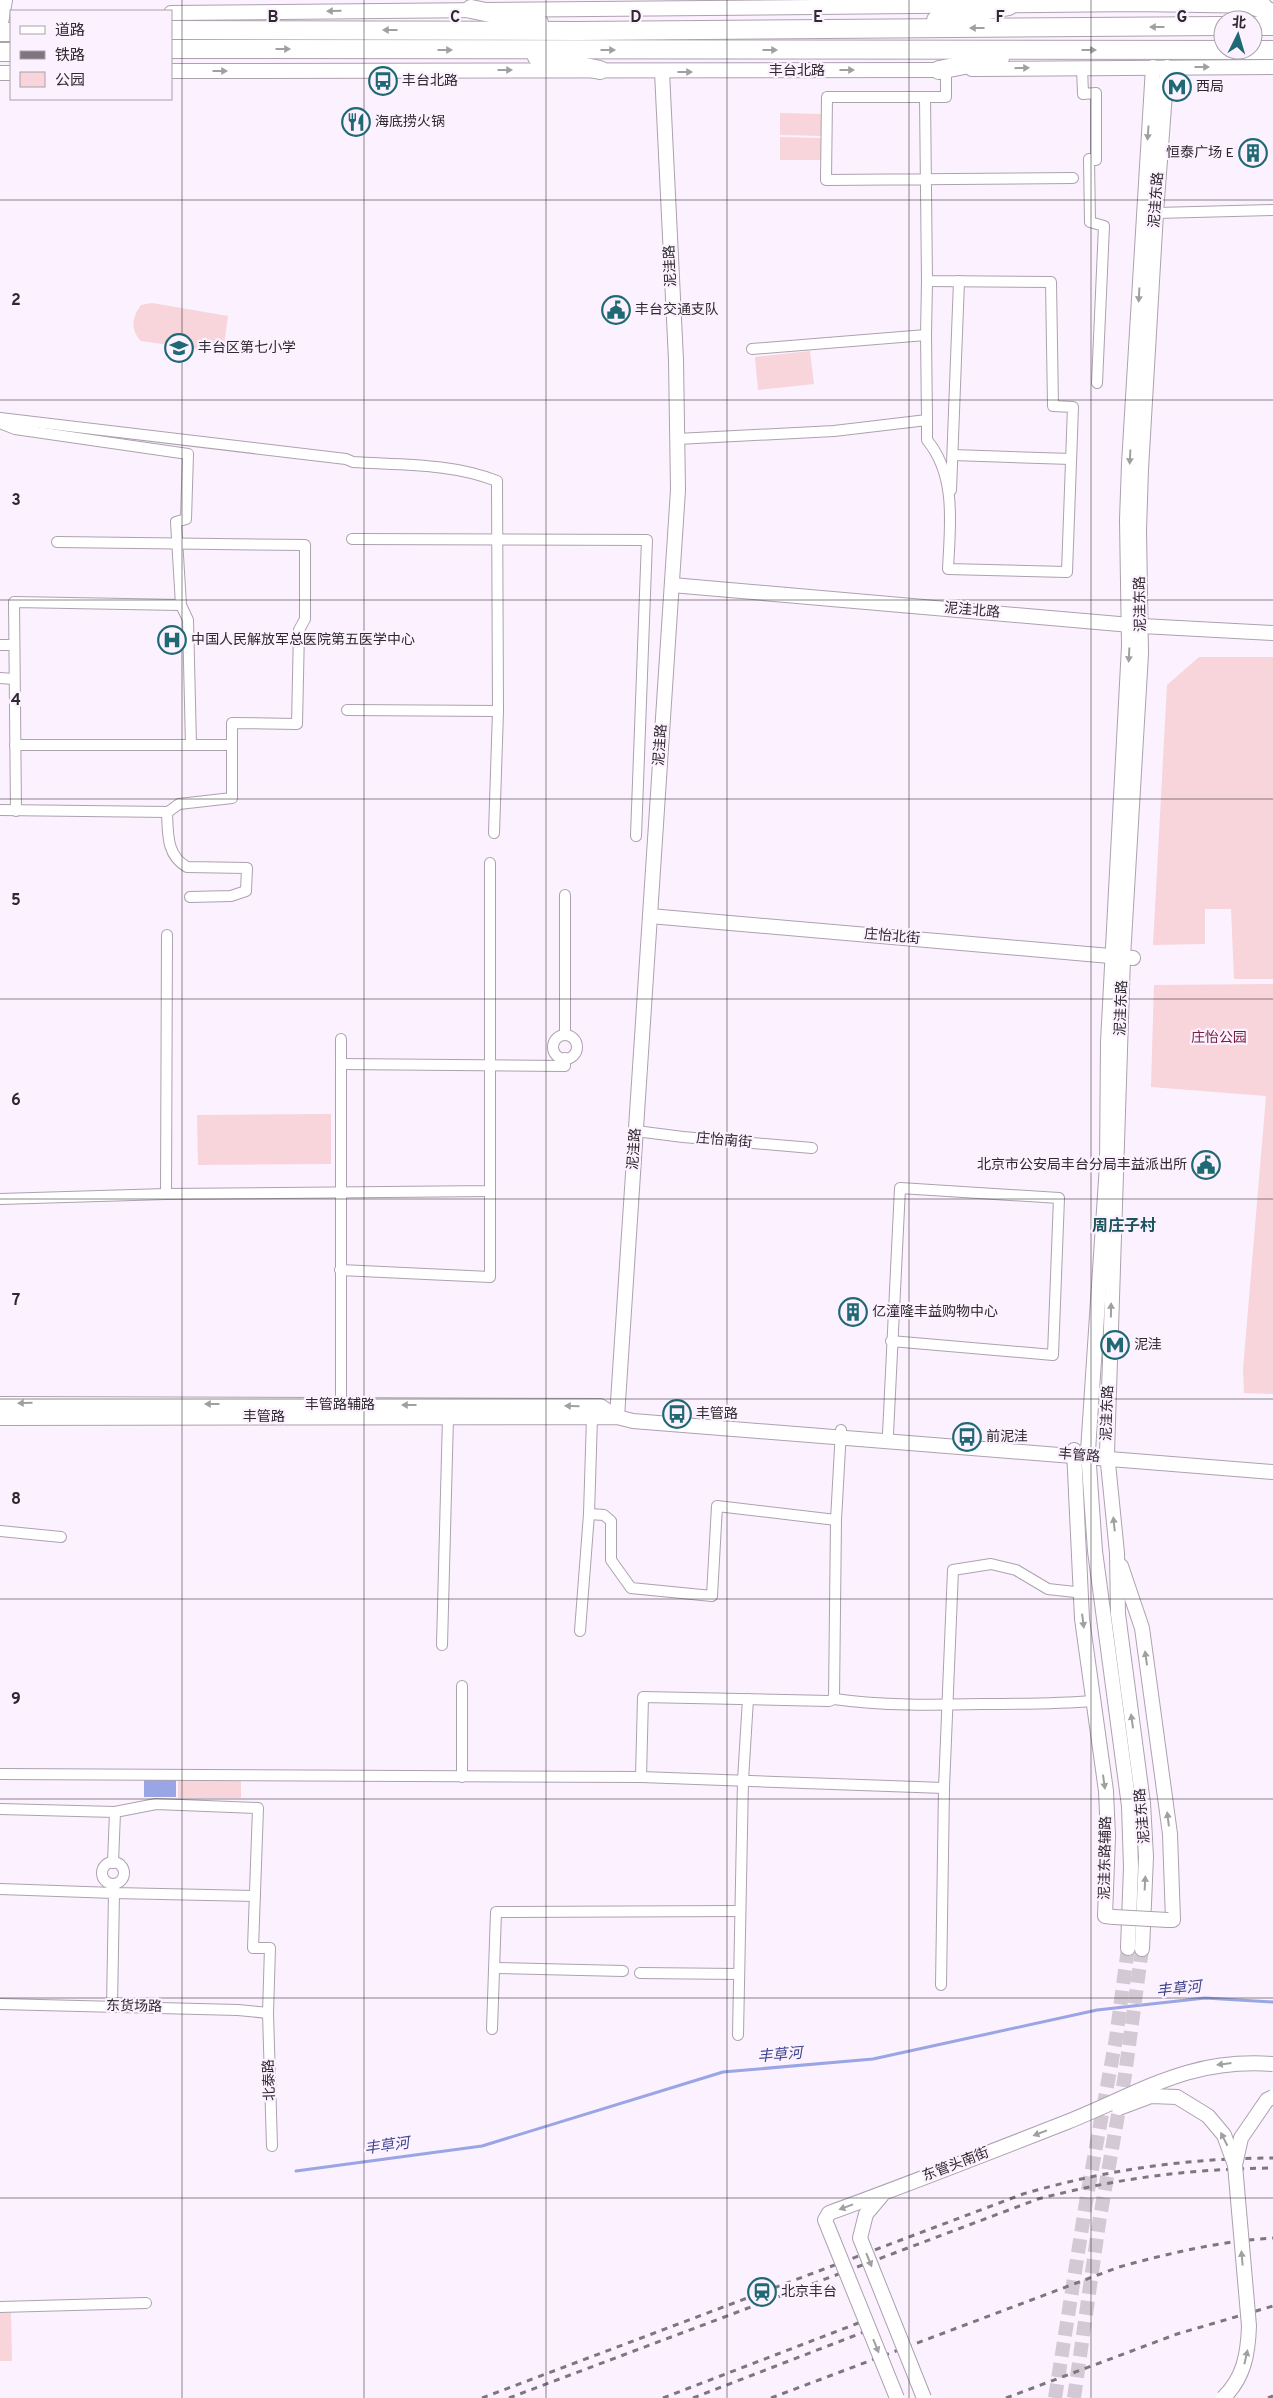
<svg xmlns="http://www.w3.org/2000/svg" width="1273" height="2398" viewBox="0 0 1273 2398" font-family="Overpass,'Noto Sans SC',sans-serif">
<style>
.green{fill:#f8d4db}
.water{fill:#99a5e5}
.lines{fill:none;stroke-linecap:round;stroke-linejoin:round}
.stream{stroke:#99a5e5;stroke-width:3}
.secondary-tunnel{stroke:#d3c9d4;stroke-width:14;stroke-dasharray:14 7;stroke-linecap:butt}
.street-casing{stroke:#aca2ae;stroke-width:12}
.secondary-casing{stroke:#aca2ae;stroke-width:16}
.highway-casing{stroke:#aca2ae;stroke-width:20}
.street{stroke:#fff;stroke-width:10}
.secondary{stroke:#fff;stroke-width:14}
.highway{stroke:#fff;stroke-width:18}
.rail{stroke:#7d767e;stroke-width:3;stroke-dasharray:6 6;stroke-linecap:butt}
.secondary-bridge-casing{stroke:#aca2ae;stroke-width:16;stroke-linecap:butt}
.secondary-bridge{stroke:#fff;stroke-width:14}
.oneway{fill:#a09fa1}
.grid{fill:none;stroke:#2d292e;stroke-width:1;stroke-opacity:0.55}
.labels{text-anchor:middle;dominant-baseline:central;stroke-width:4.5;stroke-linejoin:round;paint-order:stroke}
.street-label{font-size:14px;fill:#2d292e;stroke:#fcf1fe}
.poi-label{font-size:14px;fill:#2d292e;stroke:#fcf1fe;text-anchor:start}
.park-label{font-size:14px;fill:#771f3c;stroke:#fcf1fe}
.water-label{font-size:15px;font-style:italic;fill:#3c438e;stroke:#fcf1fe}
.quarter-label{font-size:16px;font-weight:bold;fill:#1a545c;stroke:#fcf1fe}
.grid-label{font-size:16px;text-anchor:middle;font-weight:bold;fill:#2d292e;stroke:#fcf1fe;stroke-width:4.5;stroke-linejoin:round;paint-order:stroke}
</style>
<rect width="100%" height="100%" fill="#fcf1fe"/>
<g class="green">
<polygon points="780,113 822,114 822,136 780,135"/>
<polygon points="780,137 822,138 821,160 780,160"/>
<path d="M152 303 228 316 223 353 141 341C130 330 132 317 141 305Z"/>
<polygon points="810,351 814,384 758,390 755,357"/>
<polygon points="1199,657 1273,657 1273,979 1234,979 1231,909 1205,909 1205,944 1153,945 1167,685"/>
<polygon points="1273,984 1273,1394 1244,1393 1243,1369 1266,1096 1151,1087 1154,985"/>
<polygon points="331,1114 331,1164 198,1165 197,1115"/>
<polygon points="241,1777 241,1798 178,1798 178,1778"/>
<polygon points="0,2313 11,2313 12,2361 0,2361"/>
</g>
<polygon class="water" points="144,1776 176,1777 176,1797 144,1797"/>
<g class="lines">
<polyline class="stream" points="296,2171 482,2146 723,2072 873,2059 1097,2010 1205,1998 1273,2002"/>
<g class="secondary-tunnel">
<polyline points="1055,2398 1087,2196 1116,2038 1128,1948"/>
<polyline points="1074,2398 1099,2223 1125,2075 1142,1949"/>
</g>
<defs>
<g id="street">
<polyline points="1082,67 1083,94 1096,93 1096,160 1089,159 1090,222 1104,226 1097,383"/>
<polyline points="925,97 946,97 946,70"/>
<polyline points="1156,213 1273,210"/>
<polyline points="926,335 927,420"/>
<polyline points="752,349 926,335 927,281"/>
<path d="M0 418 346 459 353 462C400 465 452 463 497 481L498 711 494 833"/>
<polyline points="0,423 15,429 188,454 186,519 176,522 181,605 14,602 16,811"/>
<path d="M677 439 834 431 927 420V440C957 476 950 526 948 569L1067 572 1073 407 1053 406 1051 282 927 281 925 97H827L826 180 1073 178"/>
<polyline points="953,455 1071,459"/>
<polyline points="951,490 959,281"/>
<polyline points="352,539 647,540 636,836"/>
<polyline points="181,605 188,620 191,745"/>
<polyline points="0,645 13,645"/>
<polyline points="0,678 14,679"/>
<polyline points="347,710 498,711"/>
<polyline points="15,745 232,745"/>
<polyline points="0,810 168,812 179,804 232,798 232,723 297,724 299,630 305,619 305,545 57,542"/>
<path d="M167 812C168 833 166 855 187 867L247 868 246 891 231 896 190 897"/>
<polyline points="565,1035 565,895"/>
<circle cx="565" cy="1047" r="12"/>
<polyline points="341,1039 341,1405"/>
<polyline points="341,1064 565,1066 565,1058"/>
<polyline points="636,1131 683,1137 812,1148"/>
<polyline points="166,1194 167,935"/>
<polyline points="0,1199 166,1194 490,1191 490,863"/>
<polyline points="340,1270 490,1277 490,1191"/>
<polyline points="888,1434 900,1188 1059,1198 1053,1355 891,1341"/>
<polyline points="589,1514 604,1515 611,1521 611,1560 631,1588 712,1596 717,1506 836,1520"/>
<polyline points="0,1531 61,1537"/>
<polyline points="580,1631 589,1514 592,1417"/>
<polyline points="442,1645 448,1417"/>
<polyline points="834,1699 836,1520 841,1430"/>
<polyline points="0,1774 641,1777 944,1788"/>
<polyline points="462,1777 462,1686"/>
<path d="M641 1777 643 1697 829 1701 834 1699C884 1706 933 1705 983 1704 1020 1704 1057 1704 1093 1701"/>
<polyline points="0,1809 115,1812 156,1804 258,1808 253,1948 270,1948 268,2013 272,2146"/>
<circle cx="113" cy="1873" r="11"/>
<polyline points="113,1863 115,1812"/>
<polyline points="114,1884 114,1893 255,1896"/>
<polyline points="0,1889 114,1893 112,2007"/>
<polyline points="495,1968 623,1971"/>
<polyline points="640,1973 739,1974"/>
<polyline points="941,1985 944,1788 953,1570 991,1564 1016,1570 1048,1589 1075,1592"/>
<polyline points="0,2004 238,2010 268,2013"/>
<polyline points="492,2029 496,1912 740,1911"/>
<polyline points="738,2035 743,1780 748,1699"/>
<polyline points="0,2307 146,2303"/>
</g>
<g id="secondary">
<polyline points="171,13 1137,4 1265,6"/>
<polyline points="0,29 5,0"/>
<polyline points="972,69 1273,67"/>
<polyline points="171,71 948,70"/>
<polyline points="0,73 11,73"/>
<polyline points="672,585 1142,626 1273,633"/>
<polyline points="650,916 1133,958"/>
<polyline points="0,1404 600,1406 617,1417"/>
<polyline points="617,1417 678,490 676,360 662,72"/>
<polyline points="0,1418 617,1417 633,1421 1273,1472"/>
<polyline points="1074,1450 1082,1619 1106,1791 1108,1836 1105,1916 1114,1917"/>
<polyline points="1121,1566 1142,1628 1170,1834 1173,1920 1168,1920"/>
<polyline points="1128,1948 1131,1867 1129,1806 1095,1551 1088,1451 1107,1165 1108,1042 1129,646 1127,520 1129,464 1153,67"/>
<polyline points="1142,1949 1146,1857 1143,1803 1118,1614 1117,1553 1107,1453 1123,957 1141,654 1139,531 1141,469 1156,213 1167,67"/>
</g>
<g id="highway">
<polyline points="1254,6 1273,13"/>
<polyline points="471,9 539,23"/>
<polyline points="936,20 1009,6"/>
<polyline points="1253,26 1273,26"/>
<polyline points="171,30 579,31 1223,26"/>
<polyline points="0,32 11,32"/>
<polyline points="171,49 1273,50"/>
<polyline points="0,52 11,52"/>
<polyline points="537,57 600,70"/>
<polyline points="939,70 1000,58"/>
</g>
</defs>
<use href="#street" class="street-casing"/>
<use href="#secondary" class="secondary-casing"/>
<use href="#highway" class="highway-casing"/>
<use href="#street" class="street"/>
<use href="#secondary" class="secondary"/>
<use href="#highway" class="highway"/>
<g class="rail">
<path d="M482 2398 1023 2194C1105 2170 1188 2158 1273 2158"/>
<path d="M509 2398 1038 2199C1119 2178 1189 2169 1273 2168"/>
<polyline points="663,2398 861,2322"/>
<polyline points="693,2398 864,2332"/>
<path d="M771 2398 1119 2267C1170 2253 1221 2241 1273 2238"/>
<polyline points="1006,2398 1177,2334 1273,2306"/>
<polyline points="1268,2398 1273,2396"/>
</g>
<defs>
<g id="secondary-bridge">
<polyline points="1114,1917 1168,1920"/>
<path d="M1119 2108 1151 2096 1177 2097 1208 2116 1224 2135 1235 2165 1249 2326C1248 2354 1244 2378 1223 2398"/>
<polyline points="1235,2165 1241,2138 1267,2100 1273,2097"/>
<polyline points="882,2195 866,2214 860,2238 924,2398"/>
<path d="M897 2398 825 2220 829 2213C909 2184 988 2153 1067 2122 1142 2092 1188 2058 1273 2064"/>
</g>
</defs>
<use href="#secondary-bridge" class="secondary-bridge-casing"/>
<use href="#secondary-bridge" class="secondary-bridge"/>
</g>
<defs><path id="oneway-solid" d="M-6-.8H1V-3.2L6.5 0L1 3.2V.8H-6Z" transform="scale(1.25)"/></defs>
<g class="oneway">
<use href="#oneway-solid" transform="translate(334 11) rotate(179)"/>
<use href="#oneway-solid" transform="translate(1157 27) rotate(180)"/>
<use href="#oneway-solid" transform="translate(977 28) rotate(180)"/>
<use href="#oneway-solid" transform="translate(390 30) rotate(-180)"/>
<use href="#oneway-solid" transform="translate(283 49)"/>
<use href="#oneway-solid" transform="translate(445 50)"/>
<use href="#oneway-solid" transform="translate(608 50)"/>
<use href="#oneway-solid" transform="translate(770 50)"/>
<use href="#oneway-solid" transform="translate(1089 50)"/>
<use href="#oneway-solid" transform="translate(1202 67)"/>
<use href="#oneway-solid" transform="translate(1022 68) rotate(-1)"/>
<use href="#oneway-solid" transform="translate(505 70)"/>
<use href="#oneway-solid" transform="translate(847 70)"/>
<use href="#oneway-solid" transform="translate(220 71)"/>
<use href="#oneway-solid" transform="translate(685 72)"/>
<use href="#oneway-solid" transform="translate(1148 133) rotate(94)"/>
<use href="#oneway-solid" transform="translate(1139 295) rotate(93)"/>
<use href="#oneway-solid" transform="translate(1130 457) rotate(93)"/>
<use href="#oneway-solid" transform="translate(1129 655) rotate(93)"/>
<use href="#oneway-solid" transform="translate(1111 1310) rotate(-89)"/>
<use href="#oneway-solid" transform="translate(25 1403) rotate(179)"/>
<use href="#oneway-solid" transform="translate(212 1404) rotate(-180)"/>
<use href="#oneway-solid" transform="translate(409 1405) rotate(180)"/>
<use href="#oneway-solid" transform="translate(572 1406) rotate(-179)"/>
<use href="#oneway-solid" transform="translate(1114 1524) rotate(-96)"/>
<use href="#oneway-solid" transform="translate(1083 1621) rotate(83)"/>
<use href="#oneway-solid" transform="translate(1146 1658) rotate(-98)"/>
<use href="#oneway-solid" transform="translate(1132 1721) rotate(-98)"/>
<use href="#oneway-solid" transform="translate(1104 1782) rotate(82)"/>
<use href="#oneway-solid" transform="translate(1168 1819) rotate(-97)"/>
<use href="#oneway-solid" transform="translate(1145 1883) rotate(-87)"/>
<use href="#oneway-solid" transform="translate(1224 2064) rotate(173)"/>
<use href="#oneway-solid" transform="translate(1040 2133) rotate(159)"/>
<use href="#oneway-solid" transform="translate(1224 2139) rotate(-117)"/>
<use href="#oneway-solid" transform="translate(846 2207) rotate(160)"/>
<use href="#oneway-solid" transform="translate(1242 2258) rotate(-95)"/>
<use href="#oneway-solid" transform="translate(869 2260) rotate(68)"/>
<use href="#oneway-solid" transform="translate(876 2346) rotate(68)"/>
<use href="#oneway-solid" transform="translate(1246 2357) rotate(-77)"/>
</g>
<path class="grid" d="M182 0V2398M364 0V2398M546 0V2398M727 0V2398M909 0V2398M1091 0V2398M0 200H1273M0 400H1273M0 600H1273M0 799H1273M0 999H1273M0 1199H1273M0 1399H1273M0 1599H1273M0 1799H1273M0 1998H1273M0 2198H1273"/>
<defs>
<symbol id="bus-ring" viewBox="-11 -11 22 22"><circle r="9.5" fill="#fcf1fe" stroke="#1f6974" stroke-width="1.5"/><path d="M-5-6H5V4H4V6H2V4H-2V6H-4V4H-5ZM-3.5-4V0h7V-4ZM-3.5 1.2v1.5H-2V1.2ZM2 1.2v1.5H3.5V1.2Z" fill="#1f6974"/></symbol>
<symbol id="metro-ring" viewBox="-11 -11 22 22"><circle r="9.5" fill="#fcf1fe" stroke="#1f6974" stroke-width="1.5"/><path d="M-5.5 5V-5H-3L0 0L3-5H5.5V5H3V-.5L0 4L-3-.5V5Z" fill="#1f6974"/></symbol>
<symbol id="restaurant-ring" viewBox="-11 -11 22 22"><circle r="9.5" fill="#fcf1fe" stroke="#1f6974" stroke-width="1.5"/><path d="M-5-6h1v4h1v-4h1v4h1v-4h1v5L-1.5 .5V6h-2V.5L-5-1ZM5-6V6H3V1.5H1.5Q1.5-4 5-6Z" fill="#1f6974"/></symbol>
<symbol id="building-ring" viewBox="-11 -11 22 22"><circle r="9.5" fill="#fcf1fe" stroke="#1f6974" stroke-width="1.5"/><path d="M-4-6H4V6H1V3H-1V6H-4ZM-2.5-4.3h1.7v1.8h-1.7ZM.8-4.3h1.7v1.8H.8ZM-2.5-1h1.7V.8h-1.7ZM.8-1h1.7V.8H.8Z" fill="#1f6974"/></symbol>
<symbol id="civic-ring" viewBox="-11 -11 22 22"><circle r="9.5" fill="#fcf1fe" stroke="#1f6974" stroke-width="1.5"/><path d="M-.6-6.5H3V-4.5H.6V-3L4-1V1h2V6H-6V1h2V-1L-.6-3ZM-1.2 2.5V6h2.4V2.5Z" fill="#1f6974"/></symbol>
<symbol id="school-ring" viewBox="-11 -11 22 22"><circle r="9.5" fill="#fcf1fe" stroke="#1f6974" stroke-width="1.5"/><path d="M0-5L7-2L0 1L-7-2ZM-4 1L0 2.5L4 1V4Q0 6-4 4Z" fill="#1f6974"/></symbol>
<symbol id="hospital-ring" viewBox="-11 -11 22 22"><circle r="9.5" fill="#fcf1fe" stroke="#1f6974" stroke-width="1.5"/><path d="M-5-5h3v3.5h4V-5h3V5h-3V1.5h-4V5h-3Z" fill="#1f6974"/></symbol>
<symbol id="station-ring" viewBox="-11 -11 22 22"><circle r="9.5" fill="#fcf1fe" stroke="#1f6974" stroke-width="1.5"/><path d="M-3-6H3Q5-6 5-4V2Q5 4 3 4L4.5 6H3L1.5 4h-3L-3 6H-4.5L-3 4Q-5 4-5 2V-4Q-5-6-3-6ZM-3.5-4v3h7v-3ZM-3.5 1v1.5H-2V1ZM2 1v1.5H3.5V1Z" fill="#1f6974"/></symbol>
</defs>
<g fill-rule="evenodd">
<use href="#bus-ring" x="367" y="65" width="32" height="32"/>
<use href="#metro-ring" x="1161" y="71" width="32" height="32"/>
<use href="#restaurant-ring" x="340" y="106" width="32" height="32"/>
<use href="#building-ring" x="1237" y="137" width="32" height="32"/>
<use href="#civic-ring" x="600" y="294" width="32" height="32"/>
<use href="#school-ring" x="163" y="332" width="32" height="32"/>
<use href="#hospital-ring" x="156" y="624" width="32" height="32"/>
<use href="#civic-ring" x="1190" y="1149" width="32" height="32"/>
<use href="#building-ring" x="837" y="1296" width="32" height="32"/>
<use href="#metro-ring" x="1099" y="1329" width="32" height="32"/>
<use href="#bus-ring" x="661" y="1398" width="32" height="32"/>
<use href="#bus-ring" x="951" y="1421" width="32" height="32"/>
<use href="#station-ring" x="746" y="2276" width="32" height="32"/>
</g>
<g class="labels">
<g class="street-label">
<text x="797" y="71">丰台北路</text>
<text transform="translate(1157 200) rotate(-86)">泥洼东路</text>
<text transform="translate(671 266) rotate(-93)">泥洼路</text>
<text transform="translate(1141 604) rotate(-91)">泥洼东路</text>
<text transform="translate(972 611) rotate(5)">泥洼北路</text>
<text transform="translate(661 745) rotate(-86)">泥洼路</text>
<text transform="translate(892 937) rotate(5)">庄怡北街</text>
<text transform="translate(1122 1008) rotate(-88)">泥洼东路</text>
<text transform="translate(724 1141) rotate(5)">庄怡南街</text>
<text transform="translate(635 1149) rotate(-86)">泥洼路</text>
<text x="340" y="1405">丰管路辅路</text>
<text transform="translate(1108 1413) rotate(-88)">泥洼东路</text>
<text x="264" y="1417">丰管路</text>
<text transform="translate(1079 1456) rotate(5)">丰管路</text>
<text transform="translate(1143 1816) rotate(-95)">泥洼东路</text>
<text transform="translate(1106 1858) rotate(-89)">泥洼东路辅路</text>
<text transform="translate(134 2007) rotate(1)">东货场路</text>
<text transform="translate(270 2080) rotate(-92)">北泰路</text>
<text transform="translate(956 2165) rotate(-21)">东管头南街</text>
</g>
<g class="poi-label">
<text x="402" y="81">丰台北路</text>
<text x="1196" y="87">西局</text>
<text x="375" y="122">海底捞火锅</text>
<text x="1234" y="153" text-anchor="end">恒泰广场 E</text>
<text x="635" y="310">丰台交通支队</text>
<text x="198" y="348">丰台区第七小学</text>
<text x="191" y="640">中国人民解放军总医院第五医学中心</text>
<text x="1187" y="1165" text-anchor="end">北京市公安局丰台分局丰益派出所</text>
<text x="872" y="1312">亿潼隆丰益购物中心</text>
<text x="1134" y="1345">泥洼</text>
<text x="696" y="1414">丰管路</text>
<text x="986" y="1437">前泥洼</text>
<text x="781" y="2292">北京丰台</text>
</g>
<g class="park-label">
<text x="1219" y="1038">庄怡公园</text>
</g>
<g class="water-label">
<text transform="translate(1179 1990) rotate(-6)">丰草河</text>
<text transform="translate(780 2056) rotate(-5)">丰草河</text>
<text transform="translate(387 2147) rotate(-8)">丰草河</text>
</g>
<g class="quarter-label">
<text x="1124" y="1227">周庄子村</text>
</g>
</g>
<g class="grid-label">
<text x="273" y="22">B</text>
<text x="455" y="22">C</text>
<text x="636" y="22">D</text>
<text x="818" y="22">E</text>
<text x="1000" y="22">F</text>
<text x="1182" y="22">G</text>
<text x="16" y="305">2</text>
<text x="16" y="505">3</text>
<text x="16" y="705">4</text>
<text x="16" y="905">5</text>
<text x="16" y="1105">6</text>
<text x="16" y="1305">7</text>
<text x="16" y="1504">8</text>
<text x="16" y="1704">9</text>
</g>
<rect x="10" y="10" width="162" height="90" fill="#fcf1fe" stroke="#a9a1ab"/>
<rect x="20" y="26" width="25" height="8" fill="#ffffff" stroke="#a9a1ab"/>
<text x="55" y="35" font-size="15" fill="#2d292e">道路</text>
<rect x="20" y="51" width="25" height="8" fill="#7d767e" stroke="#a9a1ab"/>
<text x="55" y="60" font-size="15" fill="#2d292e">铁路</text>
<rect x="20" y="72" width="25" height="15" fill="#f8d4db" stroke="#a9a1ab"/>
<text x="55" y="85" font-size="15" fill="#2d292e">公园</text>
<g transform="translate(1238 35) rotate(5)"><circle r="24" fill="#fcf1fe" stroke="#a9a1ab"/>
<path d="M0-4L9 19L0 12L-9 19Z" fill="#1f6974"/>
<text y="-8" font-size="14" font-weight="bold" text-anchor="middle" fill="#2d292e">北</text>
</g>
</svg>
